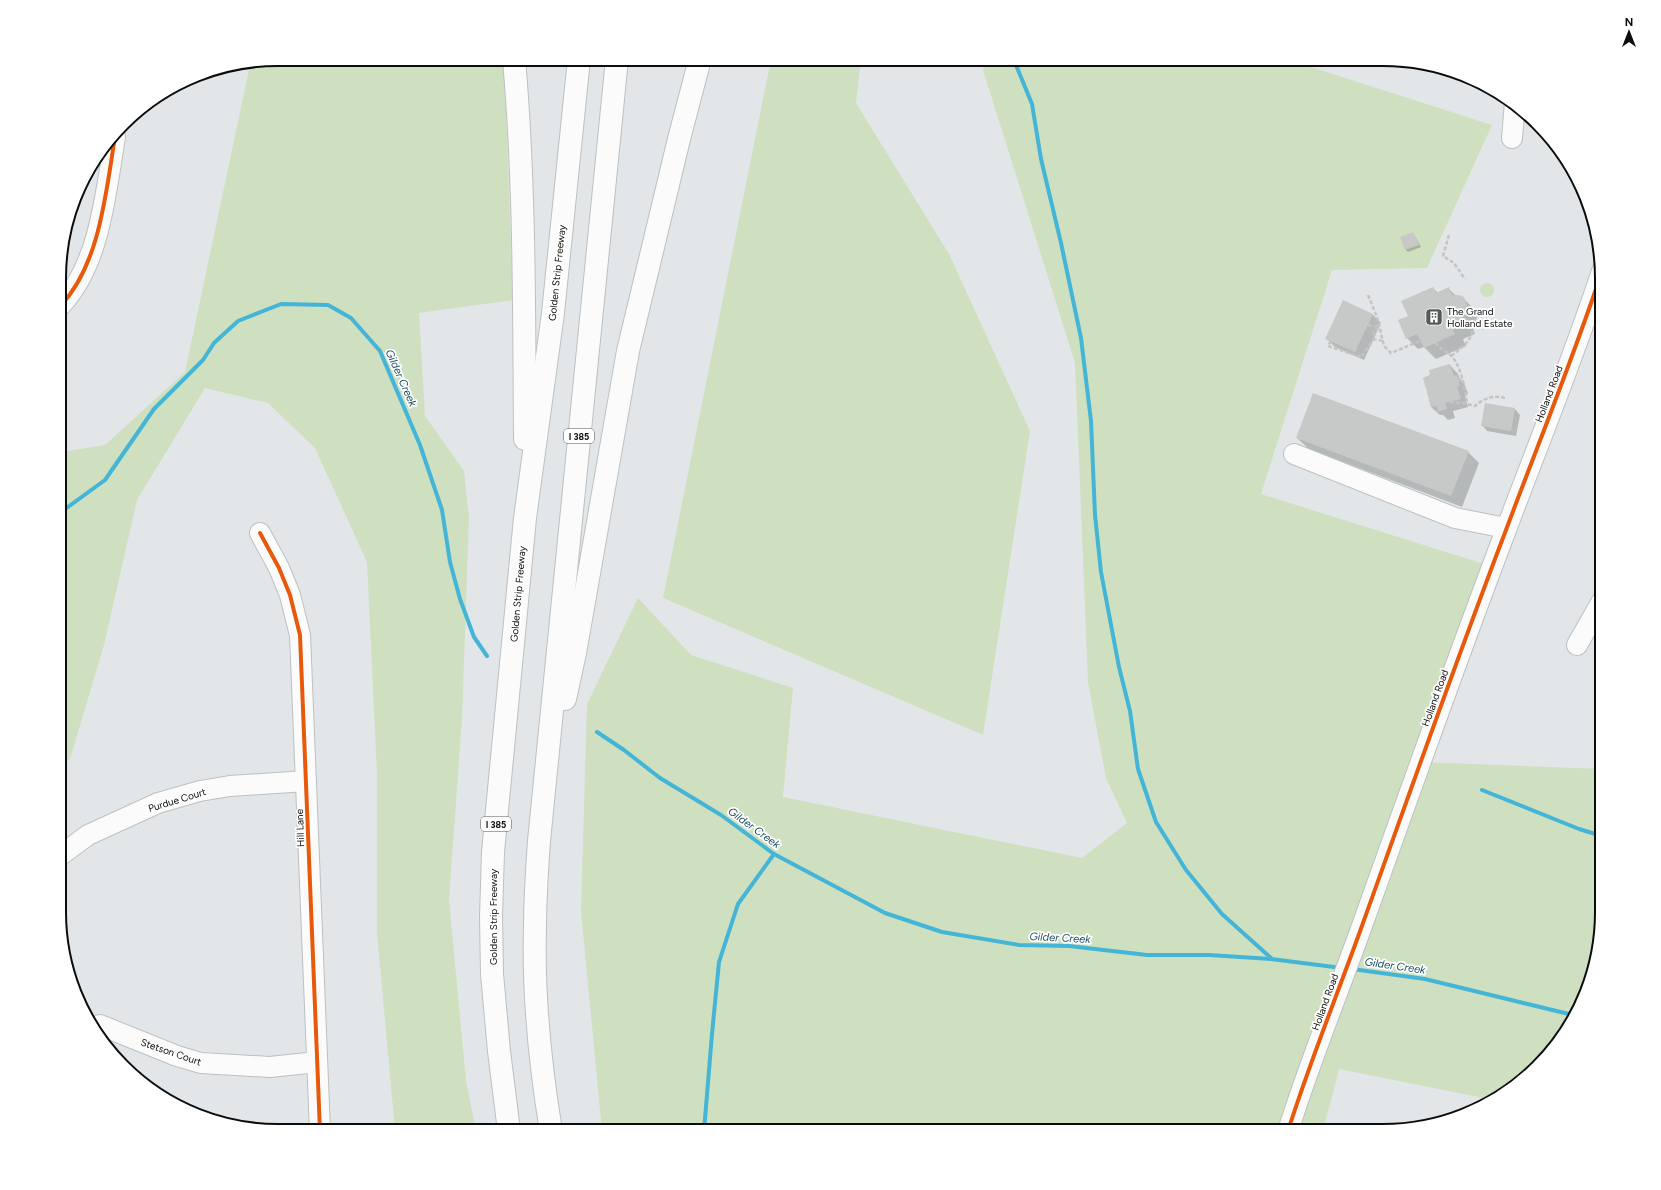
<svg xmlns="http://www.w3.org/2000/svg" width="1661" height="1190" viewBox="0 0 1661 1190" font-family="Figtree,sans-serif">
<style>
.green{fill:#cee0bf}
.shadow{fill:#0003}
.lines{fill:none;stroke-linecap:round;stroke-linejoin:round}
.stream{stroke:#44b5d6;stroke-width:4}
.building{fill:#c7c8c8}
.minor-casing{stroke:#bdc0c1;stroke-width:22}
.highway-casing{stroke:#bdc0c1;stroke-width:24}
.path{stroke:#c4c4c5;stroke-width:2.5;stroke-dasharray:4 2;stroke-linecap:butt}
.minor{stroke:#fbfbfc;stroke-width:20}
.highway{stroke:#fbfbfc;stroke-width:22}
.cycleway-casing{stroke:#fff;stroke-width:6}
.cycleway{stroke:#e8590c;stroke-width:4}
.labels{text-anchor:middle;dominant-baseline:central;stroke-width:3.5;stroke-linejoin:round;paint-order:stroke}
.shield{fill:#fff;stroke:#545556;stroke-width:1}
.shield-label{font-size:9px;font-weight:bold;fill:#0b0c0d}
.street-label{font-size:10px;fill:#0b0c0d;stroke:#fff}
.poi-label{font-size:10px;fill:#0b0c0d;stroke:#fff;text-anchor:start}
.water-label{font-size:11px;font-style:italic;fill:#194d61;stroke:#fff}
.rim{fill:none;stroke:#0b0c0d;stroke-width:2}
</style>
<rect width="100%" height="100%" fill="#e3e6e8"/>
<g class="green">
<polygon points="278,59 504,59 513,300 419,313 425,416 464,471 469,517 462,719 449,899 466,1081 476,1131 395,1131 377,933 377,774 367,562 315,448 268,403 205,388 137,500 104,645 70,759 61,763 61,452 105,445 185,372 250,65"/>
<polygon points="771,59 861,59 856,103 949,254 1030,431 983,735 663,598"/>
<polygon points="985,59 1286,59 1492,125 1427,268 1332,270 1261,494 1497,568 1421,762 1602,769 1602,926 1590,983 1557,1046 1527,1077 1493,1100 1339,1069 1323,1131 602,1131 581,911 587,704 638,598 691,655 793,688 783,797 1082,858 1127,823 1106,778 1088,682 1075,363 983,70"/>
<circle cx="1487" cy="290" r="7"/>
</g>
<g class="shadow">
<polygon points="1413,233 1421,247 1408,252 1406,250"/>
<polygon points="1433,288 1438,293 1448,288 1456,296 1463,298 1475,310 1477,318 1475,323 1472,326 1475,334 1463,339 1466,346 1436,359 1424,347 1418,349 1407,338 1409,316"/>
<polygon points="1372,314 1381,323 1364,360 1335,347 1327,339"/>
<polygon points="1450,365 1458,374 1460,380 1465,385 1468,394 1465,395 1468,407 1453,411 1455,418 1448,420 1443,415 1440,415 1431,407 1424,378"/>
<polygon points="1515,409 1520,415 1516,436 1487,431 1482,425"/>
<polygon points="1297,438 1468,452 1479,463 1462,507 1309,449"/>
</g>
<g class="lines">
<g class="stream">
<polyline points="1012,59 1016,65 1032,104 1041,159 1061,243 1081,338 1091,421 1095,515 1101,572 1119,667 1130,711 1138,769 1156,822 1186,870 1222,914 1271,958"/>
<polyline points="61,512 105,480 154,409 203,360 214,343 238,321 281,304 328,305 351,318 380,351 420,445 442,510 450,562 460,599 474,637 487,656"/>
<polyline points="597,732 624,750 660,778 721,815 774,854 885,913 942,932 1019,945 1069,946 1147,955 1209,955 1271,959 1342,968"/>
<polyline points="1482,790 1579,829 1602,836"/>
<polyline points="1352,969 1425,979 1573,1015"/>
<polyline points="704,1131 712,1034 719,962 738,904 774,854"/>
</g>
</g>
<g class="building">
<polygon points="1413,232 1419,245 1405,250 1400,237"/>
<polygon points="1433,287 1436,293 1449,287 1452,295 1459,295 1464,297 1467,306 1464,311 1461,314 1465,322 1452,328 1455,334 1424,348 1417,334 1406,339 1398,320 1408,316 1401,301"/>
<polygon points="1343,300 1373,314 1355,352 1325,339"/>
<polygon points="1450,364 1454,376 1457,375 1460,386 1457,387 1461,399 1445,403 1447,409 1438,412 1437,406 1431,407 1423,378 1430,375 1429,370"/>
<polygon points="1313,393 1469,451 1451,496 1296,438"/>
<polygon points="1485,403 1515,408 1511,431 1481,426"/>
</g>
<g class="lines">
<defs>
<g id="minor">
<polyline points="1512,138 1515,103"/>
<path d="M61 305C100 264 106 191 115 137"/>
<polyline points="1294,454 1455,518 1506,528"/>
<polyline points="260,533 279,568 290,595 300,635 320,1131"/>
<polyline points="1577,645 1602,601"/>
<polyline points="61,855 88,835 158,803 200,791 230,786 306,781"/>
<polyline points="100,1025 177,1056 201,1063 270,1067 317,1062"/>
<path d="M1288 1131C1310 1061 1338 993 1363 923 1410 792 1456 661 1506 530 1538 444 1573 359 1602 271"/>
</g>
<g id="highway">
<path d="M514 59C525 186 524 312 525 439"/>
<polyline points="565,699 575,653 628,351 679,139 700,59"/>
<polyline points="509,1131 499,1051 492,974 491,917 493,852 525,518 553,313 579,59"/>
<path d="M551 1131C540 1064 533 995 535 927 535 898 537 869 539 841L617 59"/>
</g>
</defs>
<use href="#minor" class="minor-casing"/>
<use href="#highway" class="highway-casing"/>
<g class="path">
<polyline points="1449,235 1443,256 1454,263 1465,279"/>
<polyline points="1368,295 1377,317 1384,346 1391,353 1420,341"/>
<polyline points="1368,325 1379,327 1374,332 1374,339 1383,341"/>
<polyline points="1331,341 1328,346 1361,357 1374,339"/>
<path d="M1435 343C1440 348 1444 350 1448 353 1461 362 1465 389 1467 404"/>
<path d="M1451 356C1469 342 1472 340 1475 317"/>
<polyline points="1458,381 1463,379"/>
<path d="M1450 402 1463 403 1475 406C1484 398 1494 395 1505 398"/>
</g>
<use href="#minor" class="minor"/>
<use href="#highway" class="highway"/>
<defs>
<g id="cycleway">
<path d="M61 305C100 264 106 191 115 137"/>
<polyline points="260,533 279,568 290,595 300,635 320,1131"/>
<path d="M1288 1131C1310 1061 1338 993 1363 923 1410 792 1456 661 1506 530 1538 444 1573 359 1602 271"/>
</g>
</defs>
<use href="#cycleway" class="cycleway-casing"/>
<use href="#cycleway" class="cycleway"/>
</g>
<defs>
<symbol id="building-square" viewBox="-11 -11 22 22"><rect x="-9" y="-9" width="18" height="18" rx="4" fill="#57585a" stroke="#fff"/><path d="M-4-6H4V6H1V3H-1V6H-4ZM-2.5-4.3h1.7v1.8h-1.7ZM.8-4.3h1.7v1.8H.8ZM-2.5-1h1.7V.8h-1.7ZM.8-1h1.7V.8H.8Z" fill="#fff"/></symbol>
</defs>
<g fill-rule="evenodd">
<use href="#building-square" x="1424" y="307" width="20" height="20"/>
</g>
<g class="labels">
<g class="shield">
<rect x="564" y="429" width="30" height="14" rx="3"/>
<rect x="481" y="817" width="30" height="14" rx="3"/>
</g>
<g class="shield-label">
<text x="579" y="436">I 385</text>
<text x="496" y="824">I 385</text>
</g>
<g class="street-label">
<text transform="translate(557 273) rotate(-84)">Golden Strip Freeway</text>
<text transform="translate(1549 394) rotate(-69)">Holland Road</text>
<text transform="translate(518 594) rotate(-85)">Golden Strip Freeway</text>
<text transform="translate(1435 698) rotate(-70)">Holland Road</text>
<text transform="translate(177 800) rotate(-17)">Purdue Court</text>
<text transform="translate(300 828) rotate(-92)">Hill Lane</text>
<text transform="translate(493 917) rotate(-90)">Golden Strip Freeway</text>
<text transform="translate(1325 1002) rotate(-70)">Holland Road</text>
<text transform="translate(171 1052) rotate(19)">Stetson Court</text>
</g>
<g class="poi-label">
<text x="1447" y="311">The Grand<tspan x="1447" dy="12">Holland Estate</tspan></text>
</g>
<g class="water-label">
<text transform="translate(401 378) rotate(66)">Gilder Creek</text>
<text transform="translate(754 828) rotate(36)">Gilder Creek</text>
<text transform="translate(1060 938) rotate(3)">Gilder Creek</text>
<text transform="translate(1395 966) rotate(8)">Gilder Creek</text>
</g>
</g>
<path d="M0 0H1661V1190H0ZM278 66H1383A212 212 0 0 1 1595 278V912A212 212 0 0 1 1383 1124H278A212 212 0 0 1 66 912V278A212 212 0 0 1 278 66Z" fill="#fff" fill-rule="evenodd"/>
<path class="rim" d="M278 66H1383A212 212 0 0 1 1595 278V912A212 212 0 0 1 1383 1124H278A212 212 0 0 1 66 912V278A212 212 0 0 1 278 66Z"/>
<g transform="translate(1629 32)" stroke="#ffffff" stroke-width="3" paint-order="stroke">
<path d="M0-3L7 15L0 10L-7 15Z" fill="#0b0c0d"/>
<text y="-6" font-size="11" font-weight="bold" text-anchor="middle" fill="#0b0c0d">N</text>
</g>
</svg>
